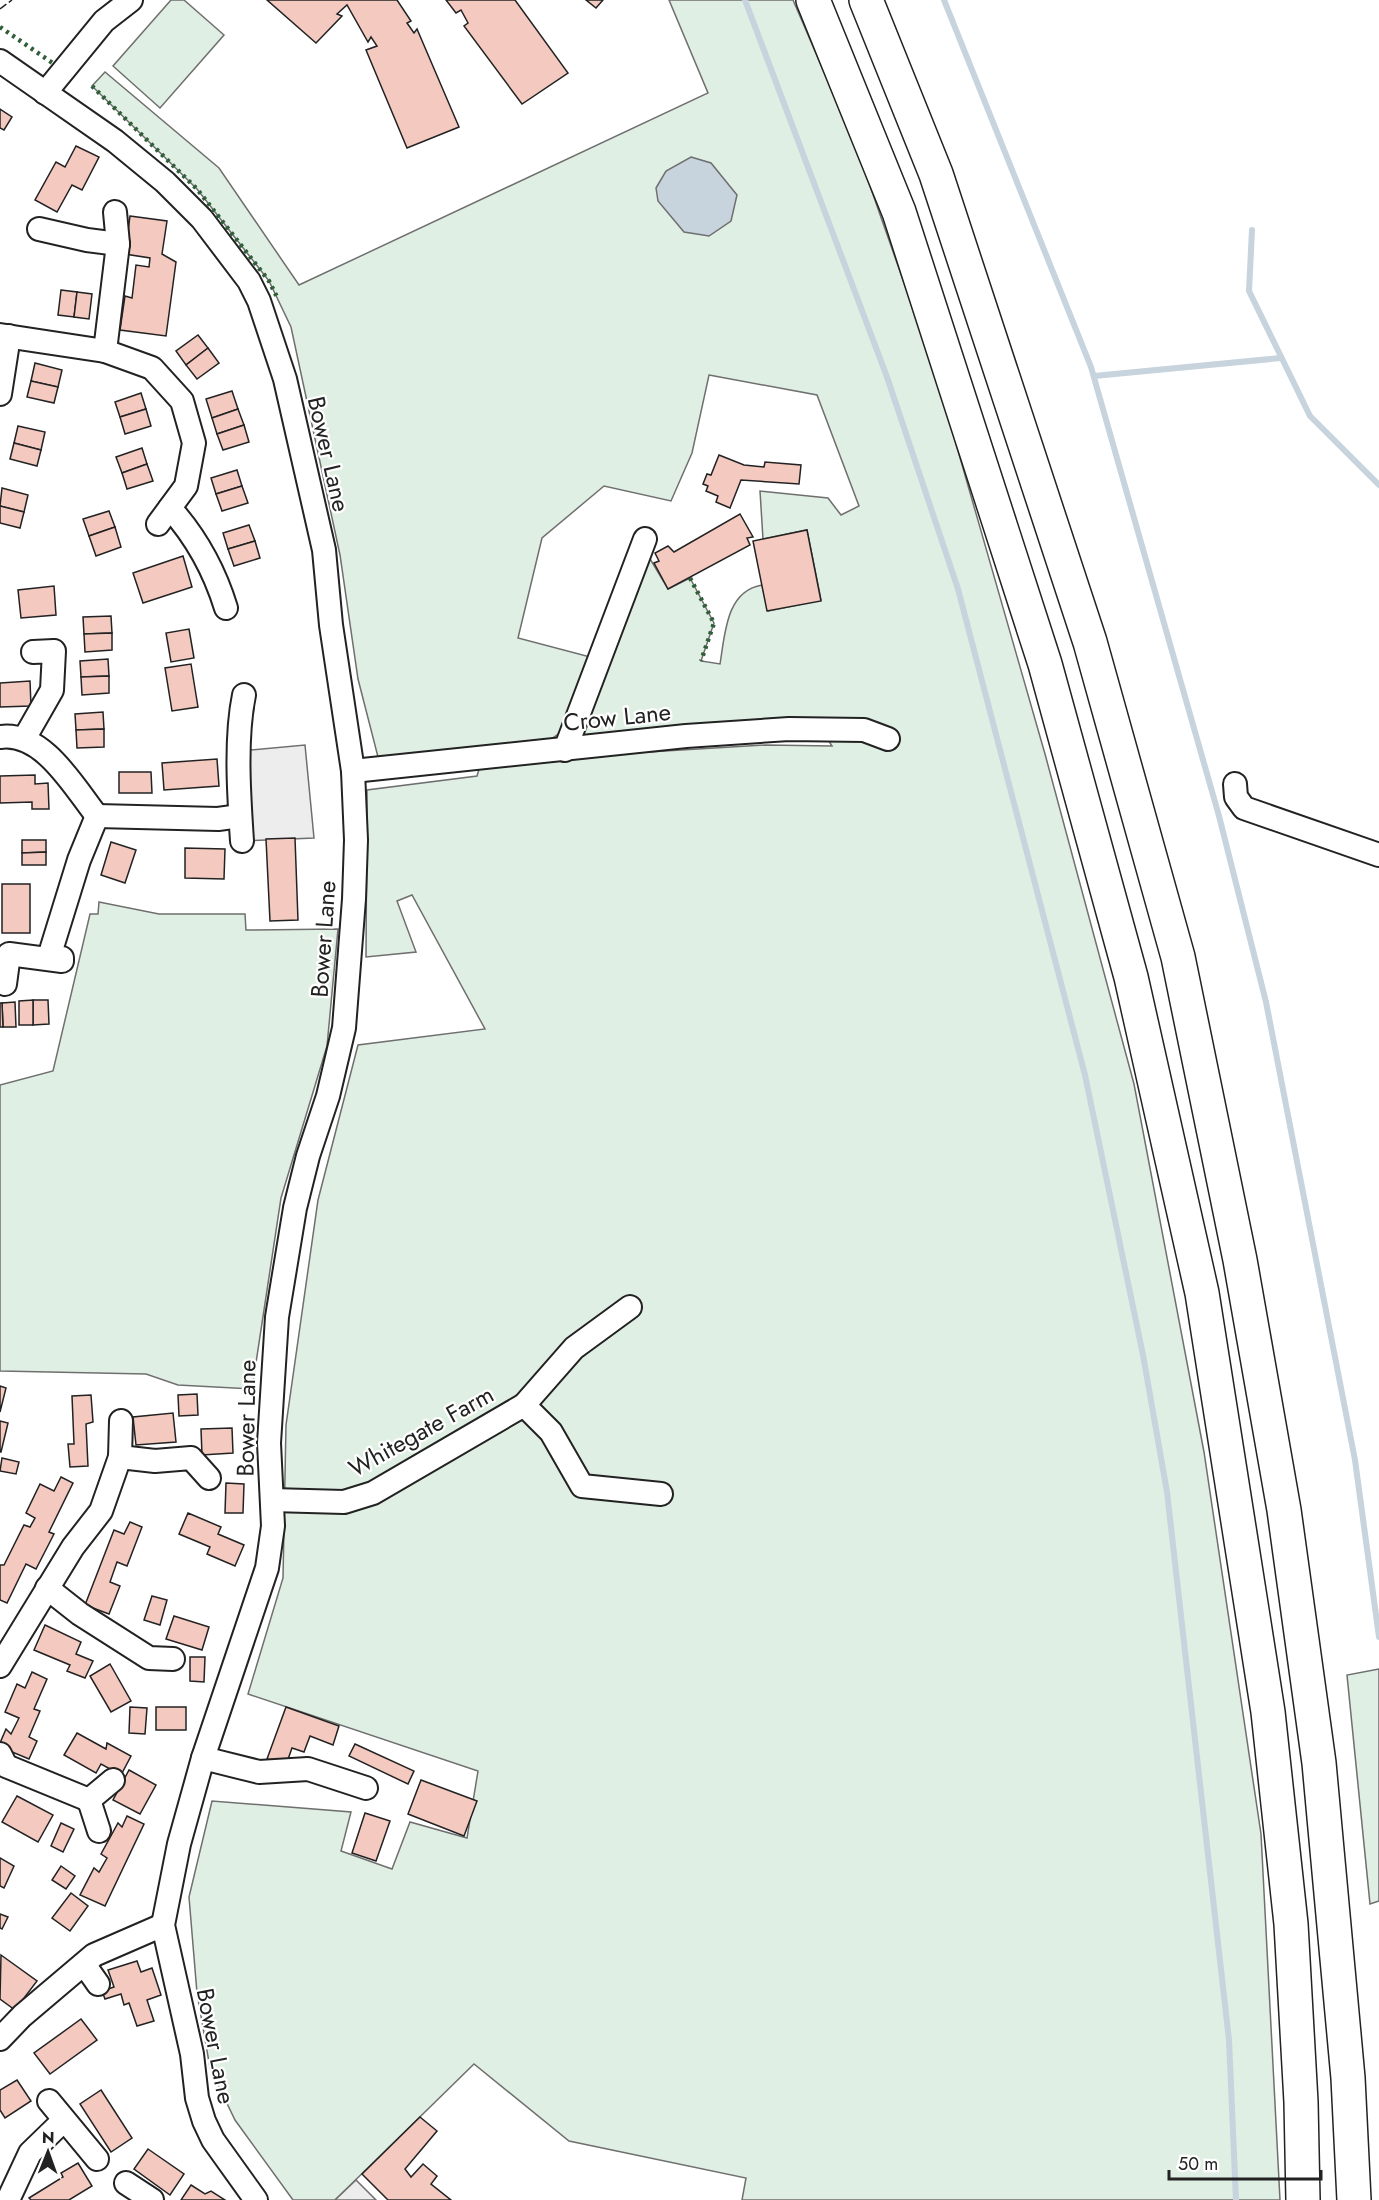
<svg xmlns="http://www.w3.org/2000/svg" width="1379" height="2200" viewBox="0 0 1379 2200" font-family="Jost,sans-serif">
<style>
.green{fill:#e0efe3;stroke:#6f6f6f;stroke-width:1.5;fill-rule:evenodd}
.parking{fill:#ededed;stroke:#6f6f6f;stroke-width:1.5}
.water{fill:#c7d3dd;stroke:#6f6f6f;stroke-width:1.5}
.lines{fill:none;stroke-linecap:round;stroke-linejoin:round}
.stream{stroke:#c7d3dd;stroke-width:6}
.building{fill:#f3c9c0;stroke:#222;stroke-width:1.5}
.minor-casing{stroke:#222;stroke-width:26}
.highway-casing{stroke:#222;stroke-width:36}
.minor{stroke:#fff;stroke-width:22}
.highway{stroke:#fff;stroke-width:33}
.hedge{stroke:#2f5e38;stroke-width:4.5;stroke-dasharray:3 4.5;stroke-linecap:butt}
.fence{stroke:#222;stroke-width:1.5;stroke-dasharray:8 3;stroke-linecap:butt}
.labels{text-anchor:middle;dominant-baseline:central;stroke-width:4.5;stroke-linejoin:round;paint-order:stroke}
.street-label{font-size:24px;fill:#222;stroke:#fff}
</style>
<rect width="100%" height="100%" fill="#fff"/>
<g class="green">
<polygon points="171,0 184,0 224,35 160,108 113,66"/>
<path d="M669 0H793L857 149 936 374 1045 754 1134 1084 1204 1452 1261 1834 1280 2200H742L746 2178 569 2141 474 2064 335 2200H293L235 2120 210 2068 197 1993 189 1897 212 1801 351 1812 341 1851 392 1869 410 1822 467 1838 478 1771 248 1694 283 1578 286 1425 318 1200 358 1045 485 1029 412 895 397 901 416 952 366 957 367 790 477 776 485 749 378 757 358 679 340 555 291 327 269 281 197 189 92 86 105 72 219 168 299 285 708 93ZM709 375 817 395 859 506 841 515 828 498 760 491 763 539 807 530 821 600 768 611 762 585C726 591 725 634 720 664L701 661 714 623 690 578 668 589 646 552 580 738 819 725 832 746 765 745 566 757 487 768 492 747 547 742 561 732 594 658 518 638 542 538 604 486 671 501 692 453Z"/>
<polygon points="99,902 159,914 245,914 246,930 338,929 327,1046 281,1198 252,1389 178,1385 146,1374 0,1371 0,1085 53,1071 90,914 98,914"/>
<polygon points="1379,1669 1379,1901 1370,1904 1347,1675"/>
</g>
<g class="parking">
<polygon points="305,745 314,838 242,841 240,751"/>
<polygon points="356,2180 376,2200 335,2200"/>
</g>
<polygon class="water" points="691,157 711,163 737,195 731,221 709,236 684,232 658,201 656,188 666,171"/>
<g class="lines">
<g class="stream">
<polyline points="745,0 887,377 958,589 1085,1075 1143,1355 1167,1492 1229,2040 1236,2200"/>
<polyline points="944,0 1091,367 1219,816 1266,1002 1355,1460 1379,1637"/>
<polyline points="1252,230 1249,291 1310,416 1379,485"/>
<polyline points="1094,376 1281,358"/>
</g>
</g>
<g class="building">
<polygon points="267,0 397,0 411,21 407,23 414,33 417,29 459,127 407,148 366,50 377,46 371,37 368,42 347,5 337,14 342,16 316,43"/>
<polygon points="446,0 515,0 568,73 522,104 464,26 468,23 461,10 456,13"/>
<polygon points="586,0 603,0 596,8"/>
<polygon points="0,109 12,117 4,130 0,128"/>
<polygon points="76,146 99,157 82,190 72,185 57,212 35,200 56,162 65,167"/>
<polygon points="130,216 167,221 162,254 176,262 166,336 120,330 125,296 132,298 136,265 149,267 150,258 125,254"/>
<polygon points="61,290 77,292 74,317 58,315"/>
<polygon points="77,292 92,294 89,319 74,317"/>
<polygon points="198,335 208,348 186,365 176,351"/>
<polygon points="208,348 219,363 197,379 186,365"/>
<polygon points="35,363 62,370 58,387 31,381"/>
<polygon points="31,381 58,387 54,403 27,397"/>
<polygon points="232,391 238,409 212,418 206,399"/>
<polygon points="141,393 146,409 120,417 115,402"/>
<polygon points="146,409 151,426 125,434 120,417"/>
<polygon points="238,409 244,425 217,434 212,418"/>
<polygon points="244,425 249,442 223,450 217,434"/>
<polygon points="18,426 45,432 41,450 14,443"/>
<polygon points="14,443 41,450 37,466 10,459"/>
<polygon points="142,448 147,464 122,473 116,457"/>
<polygon points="719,455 744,465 764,467 765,462 801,465 799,484 741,480 730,508 716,502 718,496 706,491 708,486 703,484 707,474 711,475"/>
<polygon points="147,464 153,481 127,489 122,473"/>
<polygon points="237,470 242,486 216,494 211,478"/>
<polygon points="242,486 248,503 222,511 216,494"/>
<polygon points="2,488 28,495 24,512 0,506"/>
<polygon points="0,506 24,512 20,528 0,523"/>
<polygon points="109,511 115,527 89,536 83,519"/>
<polygon points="740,514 753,537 747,538 750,545 668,589 654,563 659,561 655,553 668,546 674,552"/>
<polygon points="249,525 255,541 228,549 223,533"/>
<polygon points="115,527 121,547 96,556 89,536"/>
<polygon points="807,530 821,601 767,611 753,541"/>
<polygon points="255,541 260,558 234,566 228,549"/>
<polygon points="183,556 192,587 143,603 133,573"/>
<polygon points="54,586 56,615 21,618 18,590"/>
<polygon points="111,616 112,633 84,634 83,617"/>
<polygon points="189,629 194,658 171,662 166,633"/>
<polygon points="112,633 112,650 85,652 84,634"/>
<polygon points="108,659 109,676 81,677 80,661"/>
<polygon points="191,664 198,707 172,711 165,668"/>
<polygon points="109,676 109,693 82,695 81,677"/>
<polygon points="30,681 31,706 0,707 0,683"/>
<polygon points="103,712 104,729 76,730 75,714"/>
<polygon points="104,729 104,747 77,748 76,730"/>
<polygon points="217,759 219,786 164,790 162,763"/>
<polygon points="119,772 151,772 152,793 119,793"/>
<polygon points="35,775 35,784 48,783 49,809 32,809 32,802 0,803 0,776"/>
<polygon points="295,838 298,920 270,921 266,839"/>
<polygon points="22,840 46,840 46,852 22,853"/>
<polygon points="111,842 136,850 125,883 101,875"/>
<polygon points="185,848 225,849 224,879 185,878"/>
<polygon points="46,852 46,865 22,865 22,853"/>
<rect x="2" y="884" width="28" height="49"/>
<polygon points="33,1000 48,1000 49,1024 33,1025"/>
<polygon points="33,1000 33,1025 19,1025 19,1001"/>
<polygon points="15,1002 16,1027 3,1027 2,1003"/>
<polygon points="0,1003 2,1003 3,1027 0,1027"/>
<polygon points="0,1386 6,1388 0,1412"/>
<polygon points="197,1394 198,1415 179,1416 178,1395"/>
<polygon points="91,1395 93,1422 86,1424 88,1466 70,1467 68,1444 74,1444 72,1396"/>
<polygon points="173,1413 176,1442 136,1445 133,1417"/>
<polygon points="0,1421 8,1423 1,1452 0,1452"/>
<polygon points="232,1428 233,1453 202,1455 201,1429"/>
<polygon points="2,1458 19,1462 16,1474 0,1471"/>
<polygon points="61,1477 73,1483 49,1532 54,1534 36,1569 26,1564 7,1603 0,1600 0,1565 4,1565 24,1525 30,1527 35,1518 26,1513 40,1484 54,1491"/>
<polygon points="226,1483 244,1484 243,1513 225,1513"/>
<polygon points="188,1513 221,1527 218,1534 244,1545 235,1566 207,1554 210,1547 179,1534"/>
<polygon points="130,1522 142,1527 127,1566 117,1562 110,1582 120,1586 109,1614 85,1605 114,1530 124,1534"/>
<polygon points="152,1596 167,1600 160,1625 144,1620"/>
<polygon points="174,1616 209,1627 202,1650 166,1639"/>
<polygon points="45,1625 81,1642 76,1654 93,1661 85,1678 67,1671 70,1665 34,1650"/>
<polygon points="190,1657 205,1657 204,1682 190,1681"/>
<polygon points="110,1664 131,1701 111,1712 90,1676"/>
<polygon points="32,1672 47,1679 34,1709 40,1711 29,1737 37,1741 29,1759 0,1747 0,1743 6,1729 11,1734 19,1718 5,1712 17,1684 25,1688"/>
<polygon points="130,1707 147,1708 145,1734 129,1733"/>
<rect x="156" y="1707" width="30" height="23"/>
<polygon points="286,1707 339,1726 333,1745 310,1736 304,1752 292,1748 286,1765 267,1759"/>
<polygon points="77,1733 106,1749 107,1743 131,1756 121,1775 101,1764 96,1773 64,1755"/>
<polygon points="355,1744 414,1771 408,1784 349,1756"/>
<polygon points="129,1770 156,1785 140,1814 113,1800"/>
<polygon points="421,1780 477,1801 464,1836 408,1814"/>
<polygon points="17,1796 53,1815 38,1842 2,1822"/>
<polygon points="365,1813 390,1821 376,1861 352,1853"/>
<polygon points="127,1816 144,1824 105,1906 80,1895 94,1868 99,1872 107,1858 101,1854 118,1823 122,1827"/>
<polygon points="61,1823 74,1829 63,1852 51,1846"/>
<polygon points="0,1858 14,1866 4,1888 0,1886"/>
<polygon points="61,1866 75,1876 66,1889 52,1880"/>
<polygon points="71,1893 88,1906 70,1931 52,1918"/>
<polygon points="0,1914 8,1917 2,1929 0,1928"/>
<polygon points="1,1955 37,1981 15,2010 0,1999"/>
<polygon points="137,1961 141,1972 152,1968 161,1995 147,2000 154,2021 137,2026 129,2003 124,2005 121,1994 105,1999 102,1991 114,1987 108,1970"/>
<polygon points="81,2019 97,2040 50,2074 34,2053"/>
<polygon points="17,2080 31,2101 5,2118 0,2110 0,2090"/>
<polygon points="101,2090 132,2138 111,2152 80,2104"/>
<polygon points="420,2117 437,2131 405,2169 411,2177 423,2164 437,2176 431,2184 451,2200 388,2200 362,2174"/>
<polygon points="148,2149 184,2174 170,2195 134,2169"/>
<polygon points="78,2163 92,2186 69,2200 31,2200 29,2198 63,2177 61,2173"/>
<polygon points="191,2185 205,2194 211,2191 225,2200 181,2200"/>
</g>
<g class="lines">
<defs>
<g id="minor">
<polyline points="0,61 115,141 165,182 202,219 249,281 259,301 285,379 324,550 331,625 353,771 356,840 354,899 344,1028 328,1096 308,1156 295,1208 277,1317 269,1443 273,1526 267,1568 203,1758 179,1844 163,1925 192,2054 197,2098 204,2121 213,2140 256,2200"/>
<polyline points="45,93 104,21 131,0"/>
<polyline points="39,229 87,240 118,244"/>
<polyline points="0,335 105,351 152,368 182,401 194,443 186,486 158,524"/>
<polyline points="105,351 118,244 115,212"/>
<polyline points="0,394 9,336"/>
<path d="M170 508C197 538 214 569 226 608"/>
<path d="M0 737C43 731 74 787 97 816"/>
<polyline points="24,739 52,690 54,651 33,652"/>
<polyline points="565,750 645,539"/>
<polyline points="353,771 686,736 789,729 864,730 888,739"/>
<polyline points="1235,784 1236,797 1244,808 1379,855"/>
<path d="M242 841C239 796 235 739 244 695"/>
<polyline points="49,957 79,860 97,816 218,819 240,816"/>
<polyline points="5,984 9,954 62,961 62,958"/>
<polyline points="524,1405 574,1348 630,1307"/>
<polyline points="120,1457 121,1421"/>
<polyline points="272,1500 344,1502 373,1493 524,1405 551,1432 582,1486 661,1494"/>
<polyline points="47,1588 80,1614 149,1658 173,1659"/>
<polyline points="0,1666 73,1547 101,1511 120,1457 155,1461 191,1458 209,1478"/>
<polyline points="0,1754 6,1766 89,1800 113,1780"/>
<polyline points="203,1758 259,1772 308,1769 366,1788"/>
<polyline points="89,1800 99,1831"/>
<polyline points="84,1964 98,1984"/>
<polyline points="0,2039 22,2016 94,1955 163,1925"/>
<polyline points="49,2101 97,2159"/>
<polyline points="126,2183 152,2200"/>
<polyline points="8,2200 30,2153 63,2121"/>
</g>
<g id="highway">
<polyline points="813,0 899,212 1045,664 1131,977 1202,1293 1268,1712 1291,1924 1301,2102 1303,2200"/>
<polyline points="866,0 936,174 1090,642 1178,957 1240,1260 1284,1510 1319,1763 1348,2078 1354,2200"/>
</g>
</defs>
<use href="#minor" class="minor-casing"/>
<use href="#highway" class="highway-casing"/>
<use href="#minor" class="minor"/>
<use href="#highway" class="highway"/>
<g class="hedge">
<polyline points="0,27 54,64"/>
<polyline points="92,86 197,189 269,281 277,297"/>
<polyline points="690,578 714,623 701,661"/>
</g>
<polyline class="fence" points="0,9 12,0"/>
</g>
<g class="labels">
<g class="street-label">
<text transform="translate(329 454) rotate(77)">Bower Lane</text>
<text transform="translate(617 717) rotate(-6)">Crow Lane</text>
<text transform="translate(323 939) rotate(-86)">Bower Lane</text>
<text transform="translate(246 1418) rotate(-89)">Bower Lane</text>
<text transform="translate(421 1431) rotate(-29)">Whitegate Farm</text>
<text transform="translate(216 2046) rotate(79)">Bower Lane</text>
</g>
</g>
<g transform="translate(48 2152) rotate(1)" stroke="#ffffff" stroke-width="4.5" paint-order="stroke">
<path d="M0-4.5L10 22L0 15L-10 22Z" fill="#222222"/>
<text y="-9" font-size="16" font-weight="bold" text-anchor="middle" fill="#222222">N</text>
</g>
<path d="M1169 2170v9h152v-9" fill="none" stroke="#222222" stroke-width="3"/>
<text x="1178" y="2170" font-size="18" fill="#222222" stroke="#ffffff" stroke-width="4.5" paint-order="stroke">50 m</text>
</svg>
